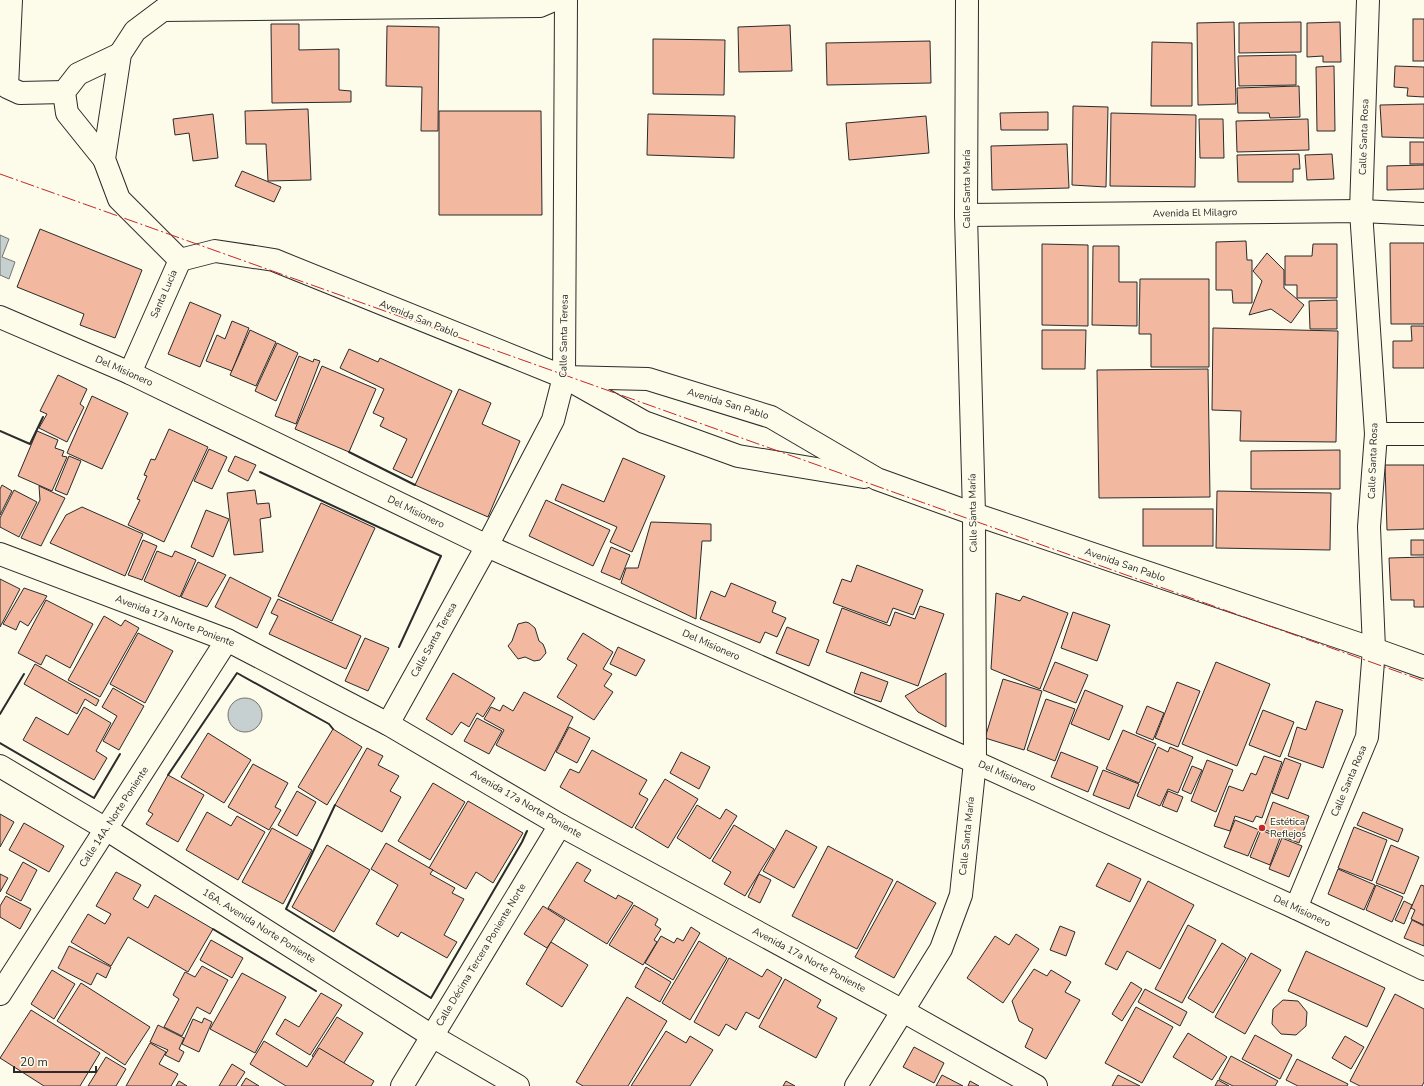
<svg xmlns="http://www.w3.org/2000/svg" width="1424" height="1086" viewBox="0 0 1424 1086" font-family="'Nunito Sans',sans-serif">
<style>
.water{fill:#c7d0d0;stroke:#74746e}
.building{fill:#f2b8a0;stroke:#2b2b2b}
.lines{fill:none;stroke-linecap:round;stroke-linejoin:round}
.minor-casing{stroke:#2b2b2b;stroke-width:24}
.minor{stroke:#fdfbea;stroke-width:22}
.wall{stroke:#2b2b2b;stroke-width:2}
.power{stroke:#c62828;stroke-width:1;stroke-dasharray:14 3 2 3;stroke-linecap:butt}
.poi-dot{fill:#c62828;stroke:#fdfbea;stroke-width:1.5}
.labels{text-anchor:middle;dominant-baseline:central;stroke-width:3;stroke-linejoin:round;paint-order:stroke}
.street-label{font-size:10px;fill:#2b2b2b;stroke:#fdfbea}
.poi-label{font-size:10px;fill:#2b2b2b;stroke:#fdfbea;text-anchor:start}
</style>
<rect width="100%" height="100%" fill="#fdfbea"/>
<g class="water">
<polygon points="0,235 9,239 2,257 15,262 9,279 0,275"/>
<circle cx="245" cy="715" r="17"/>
</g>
<g class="building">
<rect x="1413" y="19" width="11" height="42"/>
<polygon points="1234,22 1236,104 1198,105 1197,23"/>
<polygon points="1301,22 1301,52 1239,53 1239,23"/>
<polygon points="1340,22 1341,62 1323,62 1323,56 1307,57 1307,23"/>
<polygon points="271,24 299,24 299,50 339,49 339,90 351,91 351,102 272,103"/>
<polygon points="790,25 792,71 739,72 738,27"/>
<polygon points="387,26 439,27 438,131 421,131 422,87 386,86"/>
<polygon points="653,39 725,40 724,95 653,94"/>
<polygon points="930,41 931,83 827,85 826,43"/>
<polygon points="1152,42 1192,43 1192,106 1151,106"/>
<polygon points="1296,55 1296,85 1239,86 1238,56"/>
<polygon points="1334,66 1335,131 1317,131 1316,67"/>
<polygon points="1395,66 1424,67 1424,97 1407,96 1408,88 1394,87"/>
<polygon points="1299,86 1300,117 1270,118 1269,113 1238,113 1237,88"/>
<polygon points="1424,104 1424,138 1382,137 1380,105"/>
<polygon points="1073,106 1108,107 1106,187 1072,185"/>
<polygon points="308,109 311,180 268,181 266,144 246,144 245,111"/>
<polygon points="439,111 541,111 542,215 439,215"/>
<polygon points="1048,112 1048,130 1001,130 1000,113"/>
<polygon points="1111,113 1196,115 1195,187 1110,186"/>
<polygon points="213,114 218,158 193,161 189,133 175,135 173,119"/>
<polygon points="648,114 735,116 734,158 647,155"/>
<polygon points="926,116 929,153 849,160 846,123"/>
<polygon points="1199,119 1223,119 1224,158 1200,158"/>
<polygon points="1308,119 1309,150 1237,152 1236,121"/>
<rect x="1410" y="142" width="14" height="22"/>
<polygon points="1067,144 1069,188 992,190 991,146"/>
<polygon points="1299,154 1300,169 1293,169 1293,182 1238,182 1237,155"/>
<polygon points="1332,154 1334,179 1307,180 1305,155"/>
<polygon points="1424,165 1424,189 1387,190 1387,166"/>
<polygon points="242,171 281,187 274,202 235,186"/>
<polygon points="40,229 142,270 115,338 80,325 84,314 17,287"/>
<polygon points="1246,241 1247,260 1252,260 1252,303 1233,303 1232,290 1216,290 1216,242"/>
<polygon points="1390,243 1424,243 1424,324 1391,324"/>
<polygon points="1042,244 1088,245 1088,326 1042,325"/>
<polygon points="1313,244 1337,244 1337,298 1297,298 1297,285 1285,285 1285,256 1312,256"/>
<polygon points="1093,246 1119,246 1119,282 1137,282 1137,326 1092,325"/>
<polygon points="1267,253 1284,270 1284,288 1304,305 1291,323 1271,309 1249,315 1262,281 1253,271"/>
<polygon points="1140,279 1209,279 1209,367 1151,367 1151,334 1139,334"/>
<polygon points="1337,300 1337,329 1310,329 1309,301"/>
<polygon points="190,302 221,315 200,367 168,354"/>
<polygon points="232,321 249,328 232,371 206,361 217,335 225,339"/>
<polygon points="1411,326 1424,326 1424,368 1393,368 1393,341 1412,341"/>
<polygon points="1213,328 1338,331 1336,442 1240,441 1241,411 1212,410"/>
<polygon points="250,330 276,342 256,386 230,375"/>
<polygon points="1042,330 1086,330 1085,369 1042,369"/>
<polygon points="277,343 298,353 276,401 255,391"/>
<polygon points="349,349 378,362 380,358 452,391 412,478 393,469 407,439 380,426 384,418 373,413 384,389 340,368"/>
<polygon points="299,356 313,362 314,359 320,361 296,424 275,416"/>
<polygon points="322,366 376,389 349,452 295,429"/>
<polygon points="1208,369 1210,497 1099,498 1097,370"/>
<polygon points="58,375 87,389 80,404 84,407 67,442 39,428 47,414 40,411"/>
<polygon points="459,389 491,403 482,424 520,441 488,517 415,485"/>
<polygon points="92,396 128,413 102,469 67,453"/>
<polygon points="169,429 208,447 164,542 128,525 140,500 137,499 147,476 144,475 151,459 155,460"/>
<polygon points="37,431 58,440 55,448 64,451 62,456 67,457 52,491 18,476"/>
<polygon points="209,449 227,457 212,489 194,481"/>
<polygon points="1340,450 1340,489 1251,489 1251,451"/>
<polygon points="69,456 81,461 67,495 55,490"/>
<polygon points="235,456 256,465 248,481 228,471"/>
<polygon points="623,458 665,476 632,552 610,542 617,527 555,500 562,484 604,502"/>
<polygon points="1385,465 1424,465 1424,529 1387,530"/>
<polygon points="2,485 12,491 0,515 0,489"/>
<polygon points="39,486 65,498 41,546 21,538 40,500"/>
<polygon points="14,490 37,502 19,537 0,527 0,518"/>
<polygon points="255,490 257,504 269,503 271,517 260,519 263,552 234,555 227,493"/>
<polygon points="1217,491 1331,493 1330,550 1216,548"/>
<polygon points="546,500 610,530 593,566 529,536"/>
<polygon points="321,503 375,528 332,621 278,596"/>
<polygon points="82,507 143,534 125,576 50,543 66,515"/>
<rect x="1143" y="509" width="70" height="37"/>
<polygon points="206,510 229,519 213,557 191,547"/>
<polygon points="651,522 711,524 711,541 702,541 696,619 621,583 626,568 638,568"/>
<polygon points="143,540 157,546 142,580 128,575"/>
<rect x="1411" y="540" width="13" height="15"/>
<polygon points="611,547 630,555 620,580 601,572"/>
<polygon points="157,551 172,557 175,551 196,560 180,597 144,581"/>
<polygon points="1424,557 1424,607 1414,607 1414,600 1391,600 1389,558"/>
<polygon points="198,562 226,575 207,607 181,597"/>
<polygon points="857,565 923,590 913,615 893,608 887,623 833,603 842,579 851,582"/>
<polygon points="230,577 271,598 257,628 215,607"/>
<polygon points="0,579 20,589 0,627"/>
<polygon points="731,583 776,602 772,612 786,618 777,637 765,632 760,643 700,619 711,591 725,597"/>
<polygon points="24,588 47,596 28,626 20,621 16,630 3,624"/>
<polygon points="996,593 1020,601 1023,596 1068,613 1040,689 991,669"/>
<polygon points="278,599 361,636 346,669 269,634 278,616 271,613"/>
<polygon points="46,600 93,624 70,668 46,655 41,665 18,653"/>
<polygon points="920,606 944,614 918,686 826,652 842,608 890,626 895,612 915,619"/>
<polygon points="1073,612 1110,625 1097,661 1061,648"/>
<polygon points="104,616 121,626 125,620 139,628 100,697 68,680"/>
<polygon points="526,622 529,623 535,628 539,641 543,644 545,649 546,653 540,660 534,661 525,657 518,659 508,646 512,641 518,624"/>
<polygon points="787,627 819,640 809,666 776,653"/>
<polygon points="138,633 173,651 145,703 110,684"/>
<polygon points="583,633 613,652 603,669 612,674 604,686 613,692 594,720 557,697 577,665 567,659"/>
<polygon points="365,638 389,648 368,691 345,681"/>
<polygon points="618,647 645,660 636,676 610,664"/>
<polygon points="1055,662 1088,675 1076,703 1043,690"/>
<polygon points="1216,662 1270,684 1237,766 1182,744"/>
<polygon points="35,664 99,700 96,706 85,699 77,714 24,684"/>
<polygon points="861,672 888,682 881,702 854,693"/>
<polygon points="453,673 495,698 483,717 477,713 469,727 461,722 452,735 426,719"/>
<polygon points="946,673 946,727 918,712 905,696"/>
<polygon points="1003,679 1042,691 1024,750 985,738"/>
<polygon points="1177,682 1200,691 1178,747 1155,738"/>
<polygon points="113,688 144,706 119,750 103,741 117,716 102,707"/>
<polygon points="1085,690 1123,706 1109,740 1071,724"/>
<polygon points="524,692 573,717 545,771 496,745 504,730 484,719 491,707 500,711 503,705 513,711"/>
<polygon points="1046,699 1075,709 1055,761 1027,750"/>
<polygon points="1316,701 1343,710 1323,768 1288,756 1297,727 1306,730"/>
<polygon points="1147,706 1164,713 1153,740 1136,733"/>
<polygon points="84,707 111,723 96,751 107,758 94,780 23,740 36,717 68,735"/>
<polygon points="1263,710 1294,722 1280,757 1249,745"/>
<polygon points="477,718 502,731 489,754 464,741"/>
<polygon points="569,727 590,738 577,763 556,752"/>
<polygon points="333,729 362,747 327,805 298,787"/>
<polygon points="1123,730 1156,744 1139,783 1106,769"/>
<polygon points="208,733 251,760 224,803 181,777"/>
<polygon points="1158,747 1168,752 1170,747 1193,757 1178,793 1168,789 1160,806 1137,796"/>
<polygon points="367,748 383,756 378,765 399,776 390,791 401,797 382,832 335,805"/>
<polygon points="592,750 647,780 639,794 648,799 632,828 560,787 570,769 579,773"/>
<polygon points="681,752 710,767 699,789 670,773"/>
<polygon points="1061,752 1098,767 1088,792 1051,777"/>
<polygon points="1264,756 1282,762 1262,818 1256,816 1253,822 1235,816 1230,831 1214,826 1229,786 1243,791 1251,773 1256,775"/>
<polygon points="1285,758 1301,764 1288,799 1272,793"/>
<polygon points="1207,760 1233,770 1216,812 1191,801"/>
<polygon points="253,764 288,783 275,807 281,810 269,830 228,807"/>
<polygon points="1192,766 1202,770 1191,794 1182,790"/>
<polygon points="1103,770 1139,784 1129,809 1093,795"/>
<polygon points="168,775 204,795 178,842 146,824 153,814 148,811"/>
<polygon points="665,779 698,799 668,848 635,828"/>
<polygon points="433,783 465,802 430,860 398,841"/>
<polygon points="297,791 316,802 297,836 278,825"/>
<polygon points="1168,791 1183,797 1177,812 1162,806"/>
<polygon points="468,801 523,833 493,883 476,872 466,889 429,868"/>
<polygon points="1273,802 1309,816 1299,843 1263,829"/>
<polygon points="697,805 720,819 726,809 737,816 710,859 677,838"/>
<polygon points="207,812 231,826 237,816 265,832 238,880 186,850"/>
<polygon points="1363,812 1403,829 1398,842 1357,825"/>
<polygon points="0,814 14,822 0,847"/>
<polygon points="1235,820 1259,830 1248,856 1224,847"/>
<polygon points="24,823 64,846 49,872 9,850"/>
<polygon points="734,825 774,849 745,896 724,884 731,872 712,861"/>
<polygon points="1354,827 1387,840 1372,881 1338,868"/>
<polygon points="272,828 312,850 283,904 242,882"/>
<polygon points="786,830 817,847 794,888 763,871"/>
<polygon points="1261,830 1280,838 1270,865 1250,857"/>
<polygon points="1282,838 1302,846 1289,877 1269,869"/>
<polygon points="386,843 433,870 430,874 455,888 452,893 464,899 444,935 457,942 447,958 401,932 398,937 376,924 398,885 371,869"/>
<polygon points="327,845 370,870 334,932 292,907"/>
<polygon points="1391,845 1419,857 1404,894 1376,883"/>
<polygon points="828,846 893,880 857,949 792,916"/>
<polygon points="23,862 37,870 21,901 6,893"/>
<polygon points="577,862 591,870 584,881 616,899 618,895 633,903 607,944 548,908"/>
<polygon points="1108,863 1141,879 1130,902 1096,886"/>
<polygon points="1338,869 1375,885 1364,910 1328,894"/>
<polygon points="116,872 141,885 133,899 148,908 155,895 213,929 188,972 128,937 111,966 71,942 88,914 105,924 111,914 96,906"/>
<polygon points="0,874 8,878 0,892"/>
<polygon points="759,874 771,880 760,903 748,897"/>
<polygon points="897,881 936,903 894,978 855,957"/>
<polygon points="1148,881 1194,905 1160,969 1127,951 1117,970 1105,964"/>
<polygon points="1376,885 1403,897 1392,922 1366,910"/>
<polygon points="1421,885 1424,886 1424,925 1411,919 1415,910 1411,908"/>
<polygon points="6,896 31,909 20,929 0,917 0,906"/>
<polygon points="1404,901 1412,905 1404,924 1395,920"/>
<polygon points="634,905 658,919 655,925 661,929 654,940 657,942 643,965 609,945"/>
<polygon points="543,906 565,920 547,948 524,934"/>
<polygon points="1412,920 1424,926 1424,946 1404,938"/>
<polygon points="1188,925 1216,940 1182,1003 1155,989"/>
<polygon points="1060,926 1075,932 1066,956 1050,950"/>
<polygon points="691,927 700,933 673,980 645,963 661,936 674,943 677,938 683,941"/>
<polygon points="1016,934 1039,949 1003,1003 967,978 995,936 1009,945"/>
<polygon points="211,940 243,958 232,978 200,960"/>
<polygon points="699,941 727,958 690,1020 662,1003"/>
<polygon points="551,942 588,965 562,1007 526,984"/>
<polygon points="1222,943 1246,958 1213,1013 1188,998"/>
<polygon points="69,946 111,967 106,978 97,973 91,985 58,968"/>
<polygon points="1306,951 1385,988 1367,1027 1288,991"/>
<polygon points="1251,953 1281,970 1245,1034 1215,1017"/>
<polygon points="729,958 762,977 767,969 782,978 759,1019 746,1012 736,1030 726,1024 719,1036 694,1022"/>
<polygon points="202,966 228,980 210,1014 197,1007 182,1036 164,1027 179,999 173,995 185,972 195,977"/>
<polygon points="646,967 671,982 660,1002 635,987"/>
<polygon points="1034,969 1047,976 1051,970 1071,982 1065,992 1080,1000 1046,1059 1025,1047 1033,1029 1019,1021 1012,1001"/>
<polygon points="52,970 75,984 54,1019 31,1004"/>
<polygon points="242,973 286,997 255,1053 210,1029"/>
<polygon points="785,979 821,1000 817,1007 837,1018 816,1058 759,1027"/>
<polygon points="1131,982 1142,989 1122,1021 1112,1014"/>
<polygon points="81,983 150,1027 125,1065 57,1021"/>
<polygon points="1145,989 1187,1012 1180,1026 1138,1002"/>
<polygon points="321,993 342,1005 310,1055 276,1034 285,1019 299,1027"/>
<polygon points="1395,994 1424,1009 1424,1082 1422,1086 1360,1086 1350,1081"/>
<polygon points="627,997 667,1021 628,1086 583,1086 576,1082"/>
<polygon points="1283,1000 1298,1001 1307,1012 1306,1026 1296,1035 1281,1034 1272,1024 1273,1009"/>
<polygon points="1136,1007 1173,1027 1142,1083 1105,1063"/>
<polygon points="31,1010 100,1053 80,1086 44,1086 0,1058"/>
<polygon points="337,1017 363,1033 338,1072 312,1056"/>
<polygon points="204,1018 212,1022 199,1052 182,1044 193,1019 202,1023"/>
<polygon points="158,1025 184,1038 179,1049 184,1052 179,1062 165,1055 168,1050 150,1042"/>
<polygon points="666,1031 686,1043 690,1036 713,1050 690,1086 631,1086"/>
<polygon points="1188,1033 1227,1057 1212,1080 1173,1057"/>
<polygon points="1255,1035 1292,1055 1280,1079 1242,1059"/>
<polygon points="1345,1036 1364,1047 1351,1069 1332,1058"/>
<polygon points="264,1041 307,1067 319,1048 374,1081 371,1086 286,1086 250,1064"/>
<polygon points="150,1043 166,1052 159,1064 178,1074 171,1086 126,1086"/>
<polygon points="914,1047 944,1063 934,1083 903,1067"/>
<polygon points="1231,1056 1278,1081 1275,1086 1233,1086 1219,1079"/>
<polygon points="106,1057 126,1069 116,1086 88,1086"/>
<polygon points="1297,1059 1348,1084 1347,1086 1298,1086 1286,1080"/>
<polygon points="232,1064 245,1072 236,1086 219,1086"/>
<polygon points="942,1075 963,1086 936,1086"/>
<polygon points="1118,1075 1140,1086 1112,1086"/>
<polygon points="246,1078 259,1086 241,1086"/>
<polygon points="1218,1080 1229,1086 1215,1086"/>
<polygon points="179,1081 187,1086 176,1086"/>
<polygon points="786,1081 795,1086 783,1086"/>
<polygon points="970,1081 979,1086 968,1086"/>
</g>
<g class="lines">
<defs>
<g id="minor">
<polyline points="11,0 7,87 20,93 64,92"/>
<polyline points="104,159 67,113 64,92 78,74 120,54"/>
<polyline points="966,215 1361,211 1424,214"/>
<polyline points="180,260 215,251 274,260 564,377 644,422 738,456 864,477"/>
<polyline points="180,260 119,199 104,159 120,54 135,31 163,10 540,6 554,0"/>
<polyline points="0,317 130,373 487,546 975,762 1296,908 1424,969"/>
<polyline points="130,373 180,260"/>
<polyline points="564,377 648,379 771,417 877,479 974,514 1374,649 1424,667"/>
<polyline points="1376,434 1424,434"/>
<polyline points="0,554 227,640 388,724 560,825 903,1011 1036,1086"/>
<polyline points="388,724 487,546 553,420 564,377 566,0"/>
<polyline points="0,766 106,829 432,1036 518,1086"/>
<polyline points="1296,908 1367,737 1374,649 1369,527 1376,434 1361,211 1368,0"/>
<polyline points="0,994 227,640"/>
<polyline points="402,1086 560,825"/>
<polyline points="856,1086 941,949 961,895 975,762 974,514 966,215 967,0"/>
</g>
</defs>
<use href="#minor" class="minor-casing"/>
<use href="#minor" class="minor"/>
<g class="wall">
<polyline points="0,431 30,444 43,417"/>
<polyline points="349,452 415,485"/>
<polyline points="260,472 441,556 399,647"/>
<polyline points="0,714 24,674"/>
<polyline points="0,743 94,798 120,754"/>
<polyline points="168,775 237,673 329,724 333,729"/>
<polyline points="335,805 286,909 431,998 522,842 527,831"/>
<polyline points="213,929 316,991"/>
</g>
<polyline class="power" points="0,174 1424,681"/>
</g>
<circle class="poi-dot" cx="1262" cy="828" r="4"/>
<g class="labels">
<g class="street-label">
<text transform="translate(1364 137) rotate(-88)">Calle Santa Rosa</text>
<text transform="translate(967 189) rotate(-90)">Calle Santa María</text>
<text transform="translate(1195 213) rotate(-1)">Avenida El Milagro</text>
<text transform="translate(164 294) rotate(-66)">Santa Lucia</text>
<text transform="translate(419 319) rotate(22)">Avenida San Pablo</text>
<text transform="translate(564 336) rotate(-89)">Calle Santa Teresa</text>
<text transform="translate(124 371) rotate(24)">Del Misionero</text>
<text transform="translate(728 404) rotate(17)">Avenida San Pablo</text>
<text transform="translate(1373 461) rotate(-88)">Calle Santa Rosa</text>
<text transform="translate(416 512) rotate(26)">Del Misionero</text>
<text transform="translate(973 513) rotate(-91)">Calle Santa María</text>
<text transform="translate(1125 565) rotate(19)">Avenida San Pablo</text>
<text transform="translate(175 621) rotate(21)">Avenida 17a Norte Poniente</text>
<text transform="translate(434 640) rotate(-61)">Calle Santa Teresa</text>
<text transform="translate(711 645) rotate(24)">Del Misionero</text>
<text transform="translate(1007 776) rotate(24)">Del Misionero</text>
<text transform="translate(1349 781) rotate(-67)">Calle Santa Rosa</text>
<text transform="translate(526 804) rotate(30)">Avenida 17a Norte Poniente</text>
<text transform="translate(114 817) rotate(-57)">Calle 14A. Norte Poniente</text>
<text transform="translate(967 836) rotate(-84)">Calle Santa María</text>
<text transform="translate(1302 911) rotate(25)">Del Misionero</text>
<text transform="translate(259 926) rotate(32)">16A. Avenida Norte Poniente</text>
<text transform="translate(481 955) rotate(-59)">Calle Décima Tercera Poniente Norte</text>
<text transform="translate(809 960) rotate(28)">Avenida 17a Norte Poniente</text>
</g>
<g class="poi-label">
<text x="1270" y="822">Estética<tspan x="1270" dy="12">Reflejos</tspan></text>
</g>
</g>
<path d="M14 1066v6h82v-6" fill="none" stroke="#2b2b2b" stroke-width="2"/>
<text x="20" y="1066" font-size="12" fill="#2b2b2b" stroke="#fdfbea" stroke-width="3" paint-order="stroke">20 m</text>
</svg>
